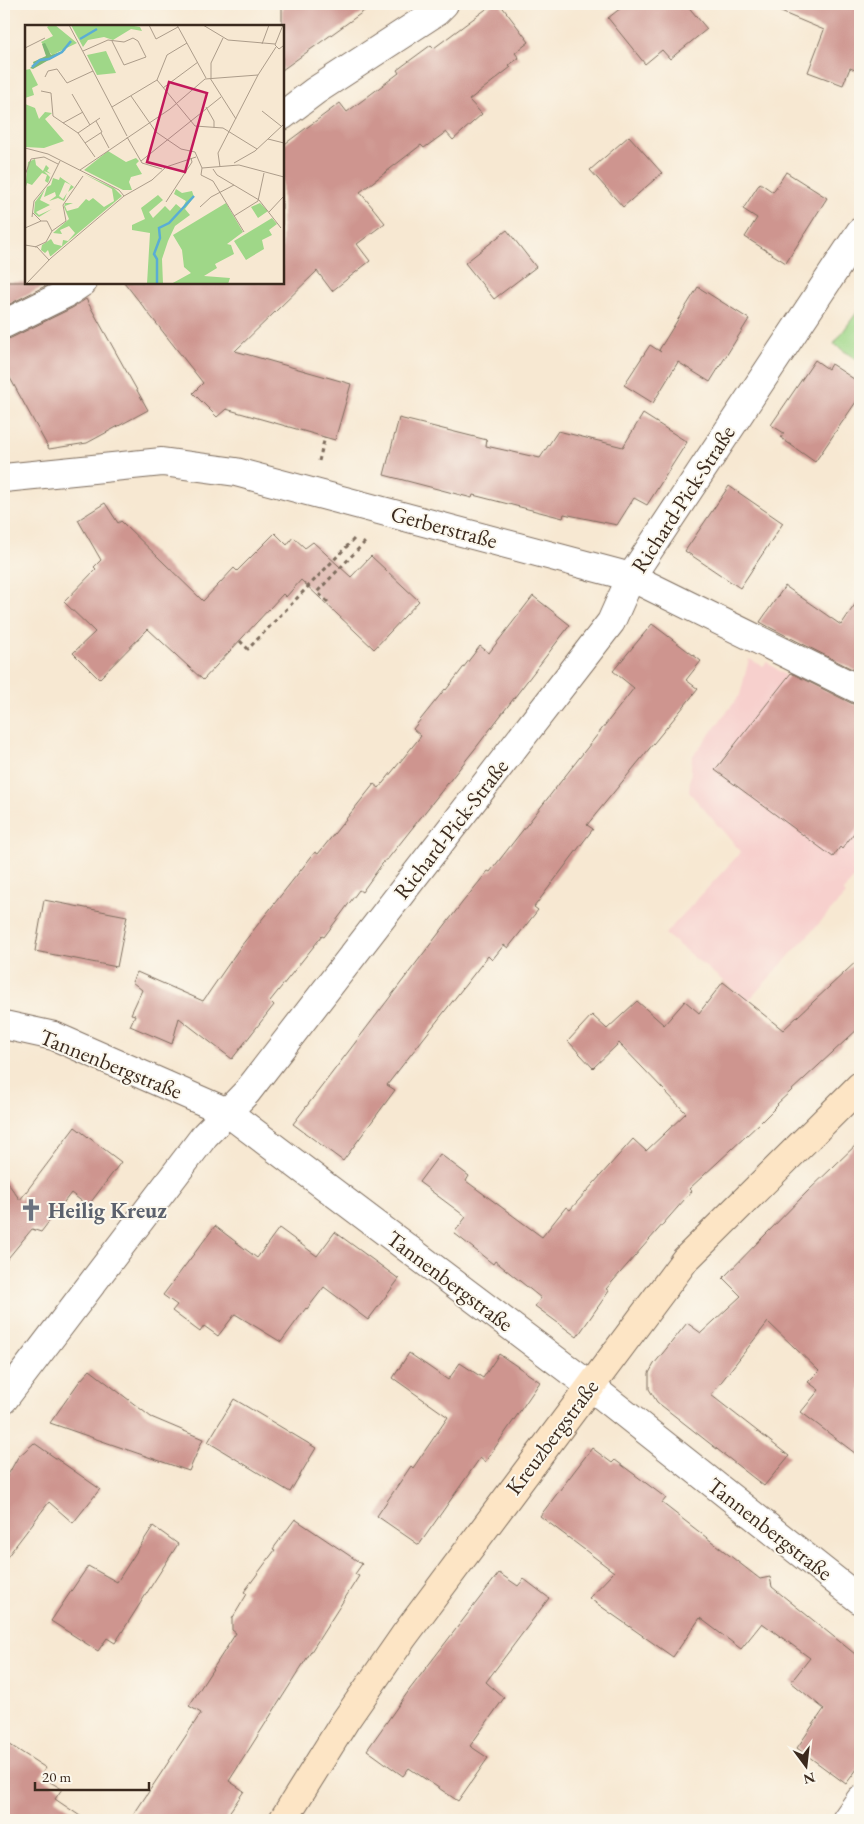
<svg xmlns="http://www.w3.org/2000/svg" width="864" height="1824" viewBox="0 0 864 1824" font-family="'EB Garamond',serif">
<style>
.built{fill:#f7d0cd}
.green{fill:#9fd788;stroke:#6d8053}
.building{fill:#ce958f}
.lines{fill:none;stroke-linecap:round;stroke-linejoin:round}
.minor-casing{stroke:#7d6c5d;stroke-width:30}
.secondary-casing{stroke:#7d6c5d;stroke-width:30}
.path{stroke:#7d6c5d;stroke-width:3;stroke-dasharray:4 4;stroke-linecap:butt}
.minor{stroke:#fff;stroke-width:28}
.secondary{stroke:#fde5c5;stroke-width:28}
.labels{text-anchor:middle;dominant-baseline:central;stroke-width:4;stroke-linejoin:round;paint-order:stroke}
.street-label{font-size:22px;fill:#3b2a1e;stroke:#fbf7ec}
.worship-label{font-size:22px;font-weight:bold;fill:#5b616d;stroke:#fbf7ec;text-anchor:start}
.inset-river{fill:none;stroke:#5aadd5;stroke-width:2.5}
.inset-road{fill:none;stroke:#ac9c8a;stroke-width:1}
.view{fill:#c2185b;fill-opacity:0.15;stroke:#c2185b;stroke-width:2.5}
.inset-edge{fill:none;stroke:#3b2a1e;stroke-width:2.5}
</style>
<rect width="100%" height="100%" fill="#fbf7ec"/>
<filter id="ink" filterUnits="userSpaceOnUse"><feTurbulence type="fractalNoise" baseFrequency=".02" numOctaves="2"/><feDisplacementMap in="SourceGraphic" scale="10" xChannelSelector="R" yChannelSelector="G"/><feConvolveMatrix kernelMatrix="1 2 1 2 8 2 1 2 1" color-interpolation-filters="sRGB"/></filter>
<filter id="wash" filterUnits="userSpaceOnUse"><feTurbulence type="fractalNoise" baseFrequency=".0096" numOctaves="4" result="noise"/><feDisplacementMap in="SourceGraphic" scale="20" xChannelSelector="R" yChannelSelector="G"/><feGaussianBlur stdDeviation="1.12" result="paint"/><feColorMatrix in="noise" values="0 0 0 0 0 0 0 0 0 0 0 0 0 0 0 0 0 1.4 0 .05"/><feComposite in="paint" operator="in"/></filter>
<g filter="url(#wash)">
<rect width="100%" height="100%" fill="#f7e8d2"/>
<polygon class="built" points="749,659 763,666 767,662 860,730 860,871 843,891 846,894 748,1001 665,934 741,852 689,792 692,757 740,695"/>
<polygon class="green" points="860,308 860,362 834,344"/>
<g id="blocks">
<g class="building">
<polygon points="282,4 374,4 282,70"/>
<polygon points="493,4 500,4 529,42 515,53 519,58 509,65 511,67 469,100 482,114 453,140 446,132 424,148 421,145 360,192 385,223 357,244 370,261 332,291 317,271 235,351 351,384 335,440 226,409 217,417 193,393 203,383 124,282 282,282 282,146 340,103 347,112 399,73 397,70 431,45 434,48"/>
<polygon points="626,4 686,4 707,29 670,59 662,50 645,64 608,18"/>
<polygon points="762,4 860,4 860,72 850,68 843,85 808,72 824,30"/>
<polygon points="629,136 662,173 623,207 590,170"/>
<polygon points="786,172 827,198 786,263 745,237 757,218 743,209 760,183 773,192"/>
<polygon points="507,230 536,267 494,299 465,263"/>
<polygon points="4,282 53,282 4,307"/>
<polygon points="698,287 749,319 710,382 678,362 653,403 624,385 650,345 661,352 659,350"/>
<polygon points="86,299 148,410 87,443 49,449 4,367 4,340 11,338 72,308"/>
<polygon points="815,360 828,369 831,364 860,383 860,396 815,462 781,438 784,433 771,425"/>
<polygon points="643,414 687,442 647,505 634,498 617,525 564,514 563,518 473,495 472,498 384,475 399,418 487,440 486,446 540,458 558,431 623,447"/>
<polygon points="729,486 783,523 740,588 685,551"/>
<polygon points="105,503 118,523 121,521 203,601 234,568 237,571 275,533 287,545 293,537 305,548 313,542 351,577 371,556 419,601 374,649 301,580 286,597 283,594 203,680 148,629 99,679 73,653 95,632 64,602 96,569 94,567 101,560 78,520"/>
<polygon points="785,586 841,625 860,597 860,673 771,628 760,622"/>
<polygon points="533,596 570,625 478,745 387,860 385,860 362,892 359,890 324,937 322,936 270,1001 274,1005 232,1059 179,1018 172,1044 130,1026 135,1015 131,1014 142,990 132,982 137,972 203,1001 241,946 315,852 318,854 374,784 379,788 421,736 413,729 445,689 446,690 480,646 489,653"/>
<polygon points="652,624 701,661 686,680 698,689 587,825 593,829 534,907 538,910 508,948 504,945 492,960 488,956 387,1085 395,1090 343,1161 293,1124 462,903 488,871 490,872 634,688 613,671"/>
<polygon points="791,673 853,704 860,706 860,825 842,849 840,847 833,857 715,770"/>
<polygon points="44,900 127,916 117,967 35,951"/>
<polygon points="860,958 860,1027 777,1104 778,1105 760,1123 689,1189 692,1191 606,1289 609,1291 577,1337 535,1306 541,1298 495,1261 493,1264 454,1233 466,1217 419,1182 440,1154 469,1176 466,1181 542,1237 566,1207 570,1210 633,1139 646,1151 686,1113 619,1043 593,1068 568,1041 592,1015 607,1029 637,1001 664,1025 685,1001 699,1013 723,982 783,1030"/>
<polygon points="75,1127 121,1162 88,1206 71,1193 41,1232 32,1229 4,1263 4,1178 20,1200"/>
<polygon points="860,1141 860,1457 801,1412 819,1390 808,1382 819,1371 768,1322 711,1395 789,1456 764,1486 657,1402 649,1389 649,1373 654,1364 687,1323 701,1333 741,1296 723,1278 807,1192"/>
<polygon points="215,1226 257,1258 279,1228 317,1256 335,1232 399,1279 368,1320 324,1287 307,1309 306,1308 281,1342 235,1314 218,1336 204,1326 200,1332 172,1311 177,1305 163,1295"/>
<polygon points="409,1353 448,1380 460,1363 483,1378 499,1354 540,1382 485,1462 480,1458 419,1545 377,1516 411,1466 413,1468 448,1417 393,1378"/>
<polygon points="90,1370 151,1417 203,1439 189,1471 50,1423 79,1382"/>
<polygon points="234,1399 316,1448 290,1492 208,1442"/>
<polygon points="34,1443 100,1489 73,1523 49,1502 4,1561 4,1482 18,1457"/>
<polygon points="592,1448 612,1463 615,1460 666,1498 662,1503 760,1579 770,1577 772,1587 860,1658 860,1765 846,1784 797,1748 824,1709 791,1682 810,1658 762,1623 741,1649 700,1618 673,1657 589,1598 614,1572 540,1516"/>
<polygon points="295,1519 362,1564 355,1574 359,1576 229,1781 244,1791 224,1820 130,1820 201,1713 189,1706 236,1633 232,1630 232,1619 247,1594 244,1592 275,1550 273,1549"/>
<polygon points="153,1526 178,1544 115,1643 107,1638 98,1651 51,1621 88,1566 117,1582"/>
<polygon points="499,1573 518,1586 524,1579 549,1598 486,1682 504,1698 470,1746 488,1758 458,1801 409,1768 403,1776 367,1750 410,1689"/>
<polygon points="4,1741 46,1768 40,1776 62,1789 55,1799 86,1820 4,1820"/>
</g>
</g>
</g>
<g filter="url(#ink)">
<use href="#blocks" fill-opacity="0" stroke="#7d6c5d" stroke-width="1"/>
<g class="lines">
<defs>
<g id="minor">
<polyline points="282,116 315,91 436,12 444,4"/>
<polyline points="4,324 65,294 83,282"/>
<polyline points="4,478 162,462 236,472 631,577 860,690"/>
<polyline points="4,1025 54,1036 227,1112 590,1386 860,1600"/>
<polyline points="4,1399 205,1135 247,1092 611,622 631,577 860,232"/>
<polyline points="846,1820 860,1800"/>
</g>
<polyline id="secondary" points="283,1820 345,1721 404,1636 685,1260 860,1086"/>
</defs>
<use href="#minor" class="minor-casing"/>
<use href="#secondary" class="secondary-casing"/>
<g class="path">
<polyline points="319,461 325,437"/>
<polyline points="328,602 317,592 365,542"/>
<polyline points="240,641 248,649 354,539"/>
</g>
<use href="#minor" class="minor"/>
<use href="#secondary" class="secondary"/>
</g>
</g>
<defs>
<symbol id="church-bare" viewBox="-9 -9 18 18"><path d="M-1.2-6h2.4v3.5h3.3v2.4h-3.3V6h-2.4V-.1h-3.3v-2.4h3.3Z" fill="#6b7280" stroke="#fbf7ec" stroke-width="2.5" paint-order="stroke"/></symbol>
</defs>
<g fill-rule="evenodd">
<use href="#church-bare" x="15" y="1194" width="32" height="32"/>
</g>
<g class="labels">
<g class="street-label">
<text transform="translate(683 499) rotate(-57)">Richard-Pick-Straße</text>
<text transform="translate(444 527) rotate(15)">Gerberstraße</text>
<text transform="translate(451 829) rotate(-52)">Richard-Pick-Straße</text>
<text transform="translate(111 1064) rotate(22)">Tannenbergstraße</text>
<text transform="translate(450 1281) rotate(37)">Tannenbergstraße</text>
<text transform="translate(552 1437) rotate(-53)">Kreuzbergstraße</text>
<text transform="translate(770 1529) rotate(38)">Tannenbergstraße</text>
</g>
<g class="worship-label">
<text x="48" y="1210">Heilig Kreuz</text>
</g>
</g>
<g transform="translate(25 25)">
<rect width="259" height="259" fill="#f7e8d2"/>
<path d="M25 0H30L52 18 27 30 16 17 28 11 22 2ZM46 0H103L115 2 117 6 106 4 88 15 79 12 63 15 58 22ZM81 26 91 48 72 50 62 30ZM5 44 13 60 7 63 9 70 0 73V45ZM0 79 10 83 14 94 20 87 27 88 20 94 39 116 19 123 0 122ZM83 126 101 137 111 133 114 136 111 139 117 149 106 152 104 157 107 165H98L59 145ZM10 134 11 140 18 146 21 140 24 143 22 146 26 149 19 146 25 152 23 158 20 156 22 150 17 148 7 160 2 158 0 165 3 137ZM59 149 89 163 97 171 26 231H25L23 225 20 228 16 225 17 220 26 214 29 219 37 221 38 215 43 216 50 208 44 201 35 205 37 209 28 208 44 194 39 182 40 178H48L40 181 42 186 53 183 61 174 64 176 68 173 79 182 89 176 87 164ZM35 152 49 162 43 167 46 160 40 157 34 171 38 174 42 168 39 176 33 173 24 176 31 171 30 167 19 172 22 162 26 160 28 153 34 155ZM20 164 15 175 25 180 11 187 14 190 27 184 14 192 9 188 10 177ZM151 164 157 168 167 166 169 172 160 184 165 190 150 201 143 216 137 234 138 259H122L125 208 107 205V200L120 194 116 183 133 170 138 175 124 187 128 193 140 181 145 186 151 179 157 184 161 176 149 169ZM201 178 218 207 202 219 206 220 209 229 190 239 192 243 179 251 205 253 203 259H146L166 248 159 242 157 225 148 210ZM235 178 243 186 233 193 226 182ZM247 193 252 199 244 205 247 210 237 215 239 224 221 235 209 216Z" fill="#9fd788"/>
<path d="M20 18 26 30 41 25 8 44 5 43 9 40 8 37 21 31 17 19Z" fill="#7fb874"/>
<path class="inset-river" d="M55 14 72 4M7 42 15 35 24 34 37 27 46 16M132 259V234L129 229 135 213 134 203 144 198 169 171"/>
<path class="inset-road" d="M44 0 102 111M124 0 131 14 153 2M152 0 181 53M178 0 203 15 250 19M258 0 250 20 254 24 258 21M237 19 244 0M0 23 20 13M58 26 83 15 99 17 108 13 113 16 121 32 99 40 87 16M20 52 23 46 32 44 42 58 68 46M185 53 211 94M186 53V38L198 13M132 55 170 101 198 103 232 124M138 63 173 37M16 66 26 68 28 91 53 108 70 132M47 69 65 100M106 71 131 107 156 124 170 127 177 143 214 140 259 152M87 82 132 55 142 30 162 18M181 82 189 96V103M237 86 256 101M38 98 58 87M53 108 75 93M76 108 84 123M102 112 117 138 137 144M243 114 259 118M60 118 77 107 71 96M0 123 23 129 94 165 99 171 26 233 1 259M116 136 196 72M209 138 230 126 259 99M195 142 193 128 233 50M177 143 176 150 188 156 219 207M188 144 192 150 234 175 256 203M55 145 145 84 180 54 233 50 251 22M0 150 6 134 19 132 33 139M99 171 127 155 141 142 171 132M141 177 167 137 166 133M175 182 186 172 209 160M244 187 259 171M8 188 16 196H22L27 206M209 191 233 176 239 148M7 192 9 176 24 158 35 136M0 203 16 196M0 220 12 222 24 235M10 222 21 217 27 206 41 196 38 180 58 151"/>
<path class="view" d="M144 57 182 68 160 147 122 137Z"/>
<rect width="259" height="259" class="inset-edge"/>
</g>
<rect width="864" height="1824" fill="none" stroke="#fbf7ec" stroke-width="20"/>
<g transform="translate(806 1766) rotate(165)" stroke="#fbf7ec" stroke-width="4" paint-order="stroke">
<path d="M0-4L9 19L0 12L-9 19Z" fill="#3b2a1e"/>
<text y="-8" font-size="14" font-weight="bold" text-anchor="middle" fill="#3b2a1e">N</text>
</g>
<path d="M35 1782v8h114v-8" fill="none" stroke="#3b2a1e" stroke-width="2.5"/>
<text x="42" y="1782" font-size="15" fill="#3b2a1e" stroke="#fbf7ec" stroke-width="4" paint-order="stroke">20 m</text>
</svg>
